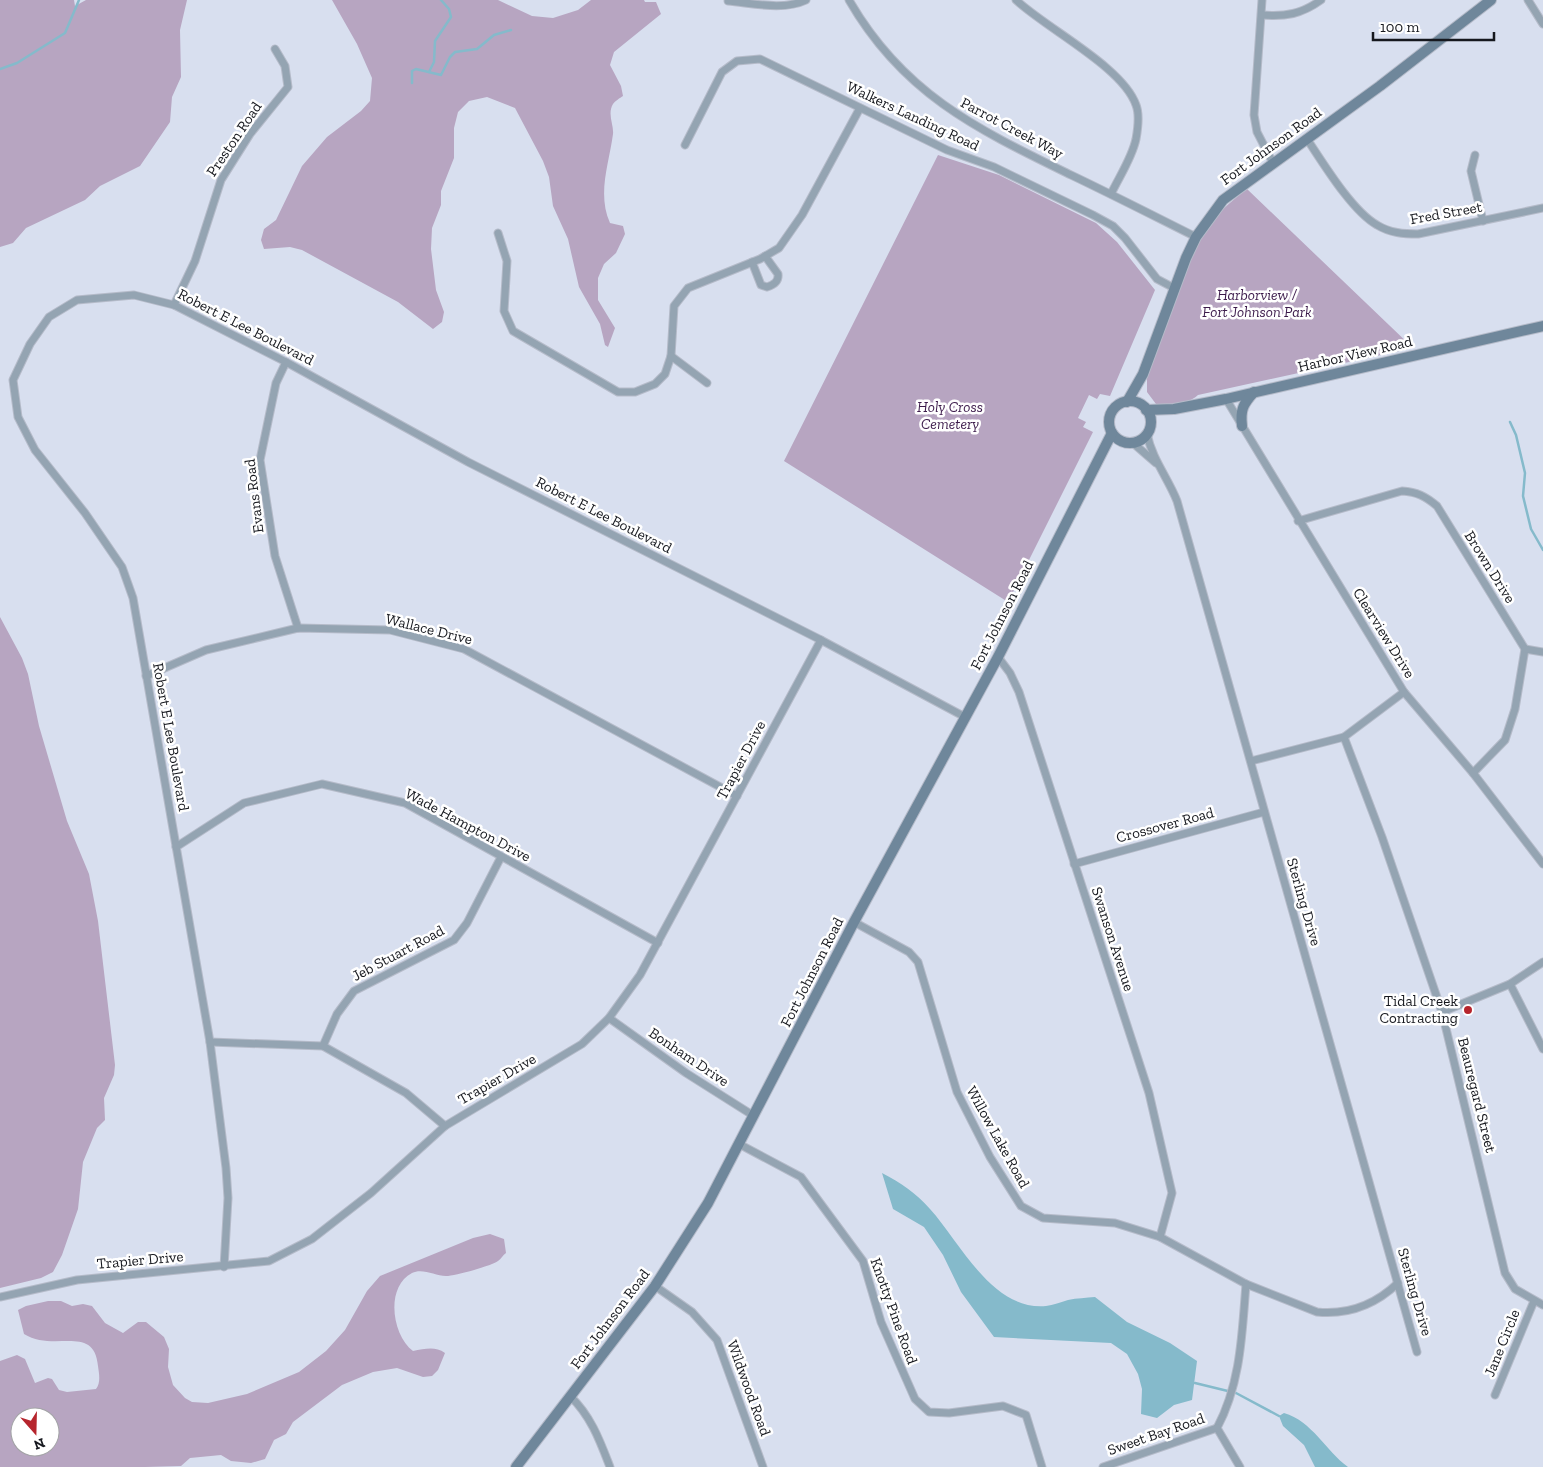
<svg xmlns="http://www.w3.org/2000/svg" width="1543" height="1467" viewBox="0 0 1543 1467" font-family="'Zilla Slab',serif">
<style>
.green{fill:#b7a5c1;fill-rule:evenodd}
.water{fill:#85bacb}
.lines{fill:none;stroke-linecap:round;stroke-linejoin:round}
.stream{stroke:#85bacb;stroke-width:2.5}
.street-casing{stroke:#b5bbc9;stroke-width:9}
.secondary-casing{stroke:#b5bbc9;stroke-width:12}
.street{stroke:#94a4b2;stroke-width:7}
.secondary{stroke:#6f879b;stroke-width:10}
.poi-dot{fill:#b6252d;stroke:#fff;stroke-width:2}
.labels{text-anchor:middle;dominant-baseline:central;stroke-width:5;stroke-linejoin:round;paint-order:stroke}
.street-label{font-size:15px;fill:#16181e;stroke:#fff}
.park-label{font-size:15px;font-style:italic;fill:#3c1b4b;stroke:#fff}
.poi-label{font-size:15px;fill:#16181e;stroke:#fff;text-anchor:end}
</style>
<rect width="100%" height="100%" fill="#d8dfef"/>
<g class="green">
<polygon points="0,0 74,0 75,6 86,0 187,0 180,30 181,77 172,97 170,122 140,166 100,186 85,200 26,228 13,243 0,247"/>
<path d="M332 0H498L532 16 553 18 578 10 591 0H644L645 2H656L661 14 614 52 610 65 621 86 623 96C620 98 615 101 613 104 607 114 614 125 613 134 609 164 597 194 610 223L623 226 625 234 616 253 604 264 598 278V300L615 328 608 347 605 345 600 324 579 287 568 239 553 206 549 177 543 161 515 108 487 97 469 101 458 112 454 128V158L441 191V205L432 228 431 249 436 290 444 312 442 322 433 329 398 302 302 250 290 247 264 249 261 240 264 229 276 220 302 166 327 137 361 111 370 101 372 78 357 44Z"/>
<polygon points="938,155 999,175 1096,223 1117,242 1155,290 1110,396 1100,394 1097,399 1089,395 1078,418 1086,422 1083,427 1093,432 1008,602 784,461"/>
<path d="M1247 189 1413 348 1198 395C1190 403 1167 408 1156 404L1147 392V377C1159 334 1186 255 1213 220 1223 208 1235 198 1247 189Z"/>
<polygon points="0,617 22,658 28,674 39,726 67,821 89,874 98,921 115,1065 114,1075 104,1098 105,1120 97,1128 83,1162 78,1209 62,1255 53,1272 41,1278 0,1288"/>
<path d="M490 1234 504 1239 506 1253C503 1255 501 1259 498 1261 491 1266 455 1276 446 1276 435 1276 423 1268 412 1273 385 1287 392 1335 413 1351 425 1349 435 1346 445 1353L438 1370 432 1376 423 1377 397 1368 373 1372 342 1385 293 1422 286 1434 274 1440 265 1459 251 1463 231 1461 221 1455 190 1458 181 1466 145 1467H0V1361L17 1355 25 1359 35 1383 48 1378 52 1379 59 1390 67 1392 96 1389C101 1382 99 1374 98 1366 94 1323 54 1353 24 1334L18 1310 26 1306 48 1301H61L72 1306 83 1304 92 1306 105 1323 123 1333 138 1322H146L164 1337 169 1349 168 1367 173 1385 185 1398 192 1402 208 1403 247 1394 299 1372 326 1351 345 1330 367 1291 380 1276 473 1238ZM20 1417H50V1447H20Z"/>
</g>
<g class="water">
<path d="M882 1173C901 1183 916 1193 930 1209 960 1242 992 1311 1046 1306 1053 1305 1061 1302 1068 1300 1077 1298 1086 1298 1095 1297L1127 1322 1170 1343 1197 1361 1192 1400 1174 1405 1157 1418 1141 1414 1142 1389 1138 1374 1127 1354 1111 1343 994 1337 961 1292 943 1255 924 1227 893 1209Z"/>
<path d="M1284 1413C1312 1421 1326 1451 1348 1467H1315L1304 1445 1283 1426 1279 1416Z"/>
</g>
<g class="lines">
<g class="stream">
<polyline points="0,69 17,63 65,33 79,0"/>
<polyline points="429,72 434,62 435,41 451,17 449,9 441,0"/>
<polyline points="412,83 412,71 416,69 441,75 450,57 455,52 477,49 494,35 511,30"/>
<polyline points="1510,422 1516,435 1525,473 1523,496 1531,529 1543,550"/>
<polyline points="1195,1383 1236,1393 1279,1416"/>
</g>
<defs>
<g id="street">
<path d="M849 0C903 94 977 129 1071 175 1113 195 1154 216 1196 237"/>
<path d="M1016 0C1047 29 1123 67 1136 105 1140 115 1138 128 1136 139 1132 158 1119 177 1111 194"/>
<polyline points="1262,0 1254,115 1257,132 1273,163"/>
<polyline points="1528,0 1543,24"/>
<path d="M728 1C752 3 783 11 806 0"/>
<path d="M1262 15C1285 17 1302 14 1321 0"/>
<path d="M1307 139C1323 163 1352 211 1377 225 1390 233 1404 234 1418 234L1543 208"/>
<polyline points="685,145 722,72 737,61 760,59 947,150 994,167 1093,215 1113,226 1125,238 1157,279 1174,288"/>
<polyline points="1475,155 1471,171 1483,221"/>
<polyline points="498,233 507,261 504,311 513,331 618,392 635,392 655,384 665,374 671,356 674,306 688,288 760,259 779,248 802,215 860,108"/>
<path d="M752 262 761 285 767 287C773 285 779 282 778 274L765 256"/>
<polyline points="174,305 195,261 221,180 250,134 288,87 285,66 275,49"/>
<polyline points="671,356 707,383"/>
<polyline points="286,362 276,383 260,460 275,556 298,628"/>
<polyline points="1226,399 1404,692 1473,773 1543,864"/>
<path d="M1147 434C1152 459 1168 478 1177 501L1417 1352"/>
<polyline points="1133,443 1156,463"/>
<path d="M1298 521 1402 491C1417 492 1425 496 1437 506L1525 649 1515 709 1505 740 1473 773"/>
<polyline points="1525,649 1543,652"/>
<polyline points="998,657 1010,673 1019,692 1149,1093 1172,1193 1160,1237"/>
<polyline points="146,676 206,650 298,628 390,630 464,649 737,796"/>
<polyline points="1344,737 1382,837 1442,1012 1505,1273 1515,1289 1543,1305"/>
<polyline points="1251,761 1344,737 1404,692"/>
<polyline points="176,847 244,803 322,784 405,803 658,943"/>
<polyline points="1074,864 1264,812"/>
<path d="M854 922 909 952 918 962 957 1092 990 1157 1021 1206 1043 1218 1115 1223 1160 1237 1246 1284 1317 1312C1348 1315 1375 1305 1398 1283"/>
<polyline points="1510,984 1543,1049"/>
<polyline points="1442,1012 1510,984 1543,962"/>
<polyline points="609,1018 686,1073 754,1116"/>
<polyline points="210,1042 323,1046 406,1093 445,1126"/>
<polyline points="323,1046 337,1014 354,991 454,940 467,923 501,857"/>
<polyline points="739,1144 801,1177 863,1261 881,1322 915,1399 929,1412 949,1413 1003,1406 1026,1415 1042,1467"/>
<polyline points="224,1267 228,1198 226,1168 210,1042 133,598 122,567 85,513 35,450 18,417 13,380 30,344 49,317 77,300 134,295 174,305 286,362 468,462 821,640 965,717"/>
<polyline points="655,1286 692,1312 717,1340 763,1467"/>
<polyline points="0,1297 77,1280 269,1261 312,1239 371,1193 445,1126 582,1044 609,1018 640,975 821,640"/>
<polyline points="1495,1395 1534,1301"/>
<path d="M570 1396C591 1416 600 1441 610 1467"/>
<path d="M1217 1428C1241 1383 1242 1333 1246 1284"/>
<polyline points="1217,1428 1240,1467"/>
<polyline points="1103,1467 1217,1428"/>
</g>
<g id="secondary">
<circle cx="1130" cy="422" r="21"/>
<polyline points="1127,402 1143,374 1186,258 1196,237 1223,200 1380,86 1491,0"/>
<polyline points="1146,410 1174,409 1226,399 1543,326"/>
<path d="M1242 426C1240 410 1243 404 1254 392"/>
<polyline points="516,1467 655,1286 708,1203 854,922 998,657 1112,433"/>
</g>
</defs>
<use href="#street" class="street-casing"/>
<use href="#secondary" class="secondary-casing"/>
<use href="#street" class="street"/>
<use href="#secondary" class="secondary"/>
</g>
<circle class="poi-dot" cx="1468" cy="1010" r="5"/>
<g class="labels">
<g class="street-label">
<text transform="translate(913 116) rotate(25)">Walkers Landing Road</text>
<text transform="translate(1012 128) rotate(28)">Parrot Creek Way</text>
<text transform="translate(234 139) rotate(-56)">Preston Road</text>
<text transform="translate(1271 146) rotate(-36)">Fort Johnson Road</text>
<text transform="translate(1446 213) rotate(-10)">Fred Street</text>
<text transform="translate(246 327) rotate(27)">Robert E Lee Boulevard</text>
<text transform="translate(1355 354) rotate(-13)">Harbor View Road</text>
<text transform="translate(254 496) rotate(-97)">Evans Road</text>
<text transform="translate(604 515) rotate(27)">Robert E Lee Boulevard</text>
<text transform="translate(1490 567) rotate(58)">Brown Drive</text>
<text transform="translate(1002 615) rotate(-63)">Fort Johnson Road</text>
<text transform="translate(429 629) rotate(14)">Wallace Drive</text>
<text transform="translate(1384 633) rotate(58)">Clearview Drive</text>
<text transform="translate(171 737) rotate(80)">Robert E Lee Boulevard</text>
<text transform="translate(741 760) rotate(-62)">Trapier Drive</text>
<text transform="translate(468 825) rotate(28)">Wade Hampton Drive</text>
<text transform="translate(1165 825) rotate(-15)">Crossover Road</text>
<text transform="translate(1304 902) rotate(74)">Sterling Drive</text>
<text transform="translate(1113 939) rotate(72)">Swanson Avenue</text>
<text transform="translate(398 953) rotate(-28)">Jeb Stuart Road</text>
<text transform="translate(812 972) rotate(-63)">Fort Johnson Road</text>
<text transform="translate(689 1057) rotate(34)">Bonham Drive</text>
<text transform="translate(497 1079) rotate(-30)">Trapier Drive</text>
<text transform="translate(1477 1095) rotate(76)">Beauregard Street</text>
<text transform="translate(998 1137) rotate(61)">Willow Lake Road</text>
<text transform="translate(140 1260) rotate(-5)">Trapier Drive</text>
<text transform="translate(1415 1292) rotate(74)">Sterling Drive</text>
<text transform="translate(894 1311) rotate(70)">Knotty Pine Road</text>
<text transform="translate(610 1319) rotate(-53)">Fort Johnson Road</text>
<text transform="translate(1502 1343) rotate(-68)">Jane Circle</text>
<text transform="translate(749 1388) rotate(70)">Wildwood Road</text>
<text transform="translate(1156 1434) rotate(-19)">Sweet Bay Road</text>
</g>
<g class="park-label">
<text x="1257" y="295">Harborview /<tspan x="1257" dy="17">Fort Johnson Park</tspan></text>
<text x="950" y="407">Holy Cross<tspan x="950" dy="17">Cemetery</tspan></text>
</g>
<g class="poi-label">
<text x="1458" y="1001">Tidal Creek<tspan x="1458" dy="17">Contracting</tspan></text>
</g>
</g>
<g transform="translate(35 1432) rotate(160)"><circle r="24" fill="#ffffff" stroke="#a2a3a5"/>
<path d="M0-4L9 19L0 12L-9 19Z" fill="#b6252d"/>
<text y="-8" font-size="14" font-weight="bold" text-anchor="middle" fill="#16181e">N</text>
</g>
<path d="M1373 32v8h121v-8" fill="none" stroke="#16181e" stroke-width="2.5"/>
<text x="1380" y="32" font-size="15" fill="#16181e" stroke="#ffffff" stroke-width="4" paint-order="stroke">100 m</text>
</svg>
